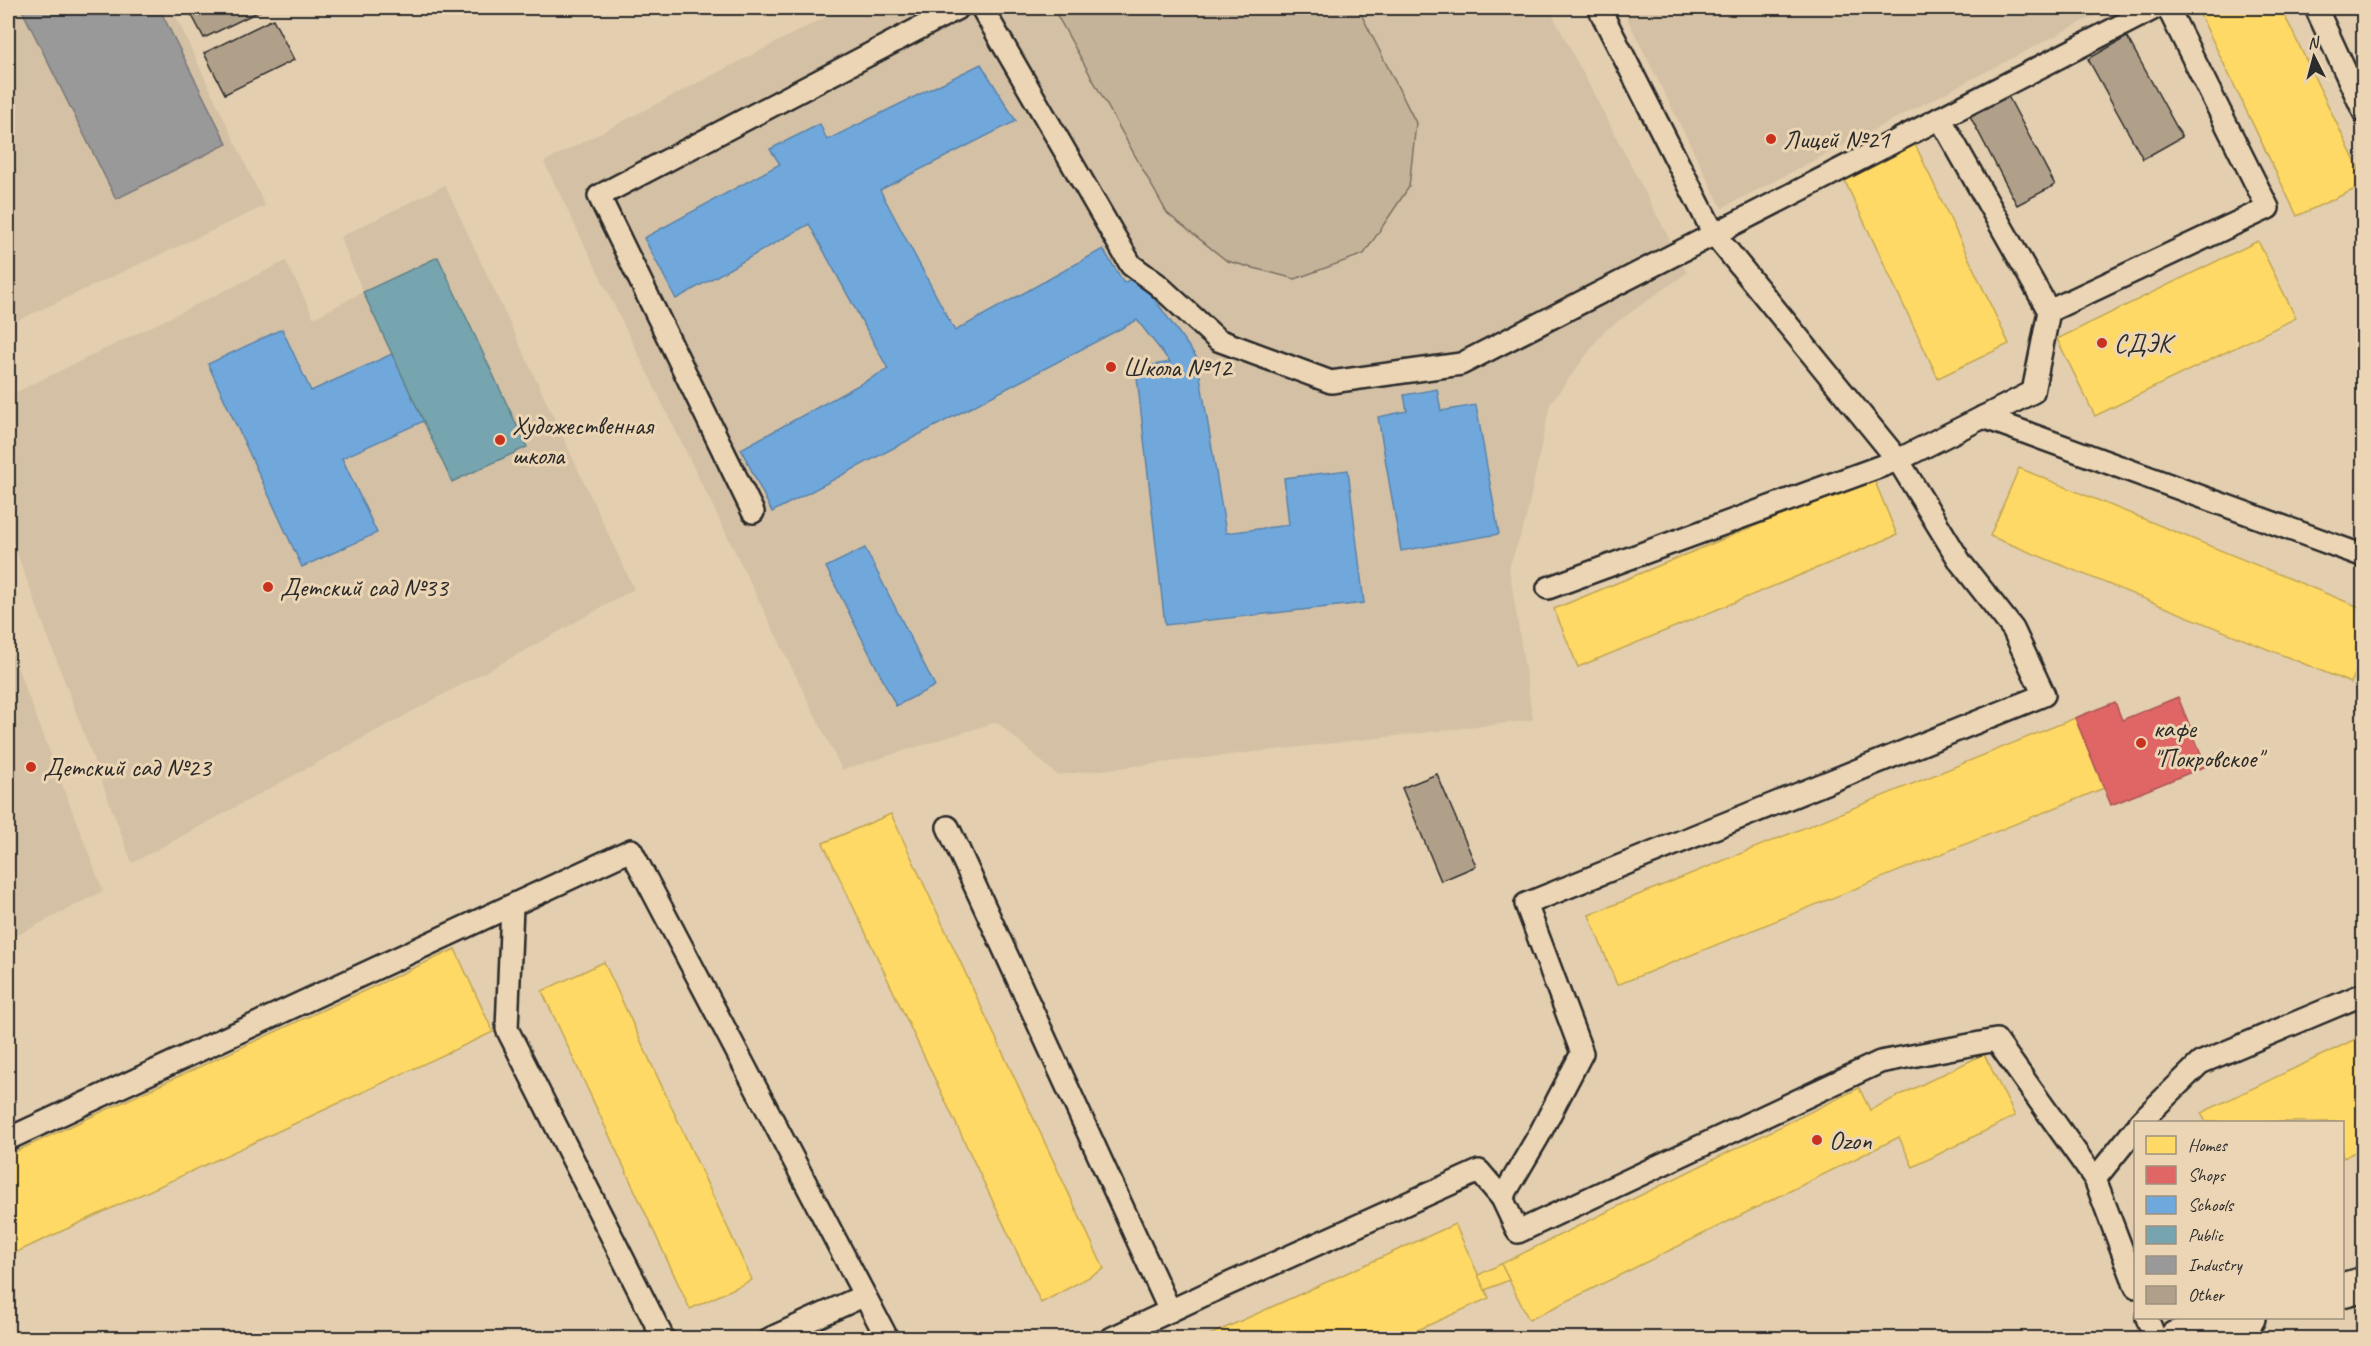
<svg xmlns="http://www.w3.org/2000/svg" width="2371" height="1346" viewBox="0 0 2371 1346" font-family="Caveat,sans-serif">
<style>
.built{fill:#d4c0a4}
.green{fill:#c5b399;stroke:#786f62;stroke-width:1.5}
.homes{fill:#ffd966;stroke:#bfa554;stroke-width:1.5}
.shops{fill:#e06666;stroke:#aa5454;stroke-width:1.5}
.schools{fill:#6fa8dc;stroke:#5b82a7;stroke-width:1.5}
.public{fill:#76a5af;stroke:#608087;stroke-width:1.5}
.industry{fill:#999;stroke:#787878;stroke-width:1.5}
.building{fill:#b0a08a;stroke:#2b2b2b;stroke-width:1.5}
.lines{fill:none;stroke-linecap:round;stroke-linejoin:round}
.service-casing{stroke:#2b2b2b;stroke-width:26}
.minor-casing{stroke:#2b2b2b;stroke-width:38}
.service{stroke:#ebd5b4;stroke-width:21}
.minor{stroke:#ebd5b4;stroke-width:33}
.poi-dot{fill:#c8321e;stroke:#ebd5b4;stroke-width:2}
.labels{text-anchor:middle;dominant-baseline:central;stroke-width:6;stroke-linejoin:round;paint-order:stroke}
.poi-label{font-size:26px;fill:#2b2b2b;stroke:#ebd5b4;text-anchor:start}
</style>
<rect width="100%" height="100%" fill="#e3ceaf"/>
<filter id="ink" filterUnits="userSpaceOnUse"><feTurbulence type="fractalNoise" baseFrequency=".0167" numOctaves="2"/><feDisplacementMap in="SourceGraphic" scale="12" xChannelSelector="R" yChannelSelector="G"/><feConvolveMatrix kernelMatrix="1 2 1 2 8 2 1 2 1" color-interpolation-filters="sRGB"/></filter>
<g filter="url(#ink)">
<g class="built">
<polygon points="8,8 172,8 265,206 8,325"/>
<polygon points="843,8 1549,8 1687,273 1604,331 1550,404 1525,523 1509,567 1533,720 1057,775 997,722 842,770 544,162"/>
<polygon points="1622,8 2109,8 1722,208"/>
<polygon points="445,185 634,589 535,645 132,863 8,529 8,396 286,261 314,318 363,292 340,237"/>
<polygon points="8,643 103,891 8,940"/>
</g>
<polygon class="green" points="1053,8 1358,8 1416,123 1409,187 1364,254 1295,279 1227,261 1167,213"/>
<g class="homes">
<polygon points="2197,8 2281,8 2364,180 2364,185 2297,216"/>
<polygon points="1914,142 2009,344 1938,378 1842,175"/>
<polygon points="2258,241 2296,318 2095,416 2057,339"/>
<polygon points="2019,468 2364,609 2364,653 2351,683 1990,536"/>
<polygon points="1873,477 1897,535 1578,667 1554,609"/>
<polygon points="2075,718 2104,788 1617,985 1589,915"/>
<polygon points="891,814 1104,1269 1041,1303 823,843"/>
<polygon points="455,949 493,1032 8,1256 8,1155"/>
<polygon points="604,962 752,1280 690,1309 542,991"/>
<polygon points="2364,1035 2364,1148 2342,1158 2342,1122 2206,1122 2201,1113"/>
<polygon points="1984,1054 2015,1116 1913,1167 1899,1137 1529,1320 1501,1264 1859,1088 1870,1110"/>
<polygon points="1455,1224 1489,1298 1400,1338 1203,1338"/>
<polygon points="1501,1264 1509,1280 1485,1290 1478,1275"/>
</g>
<polygon class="shops" points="2178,697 2206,766 2111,805 2075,718 2115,702 2122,720"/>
<g class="schools">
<polygon points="981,64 1016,121 880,190 955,331 1103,249 1124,283 1137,275 1197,358 1226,533 1289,525 1284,478 1348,470 1364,603 1165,625 1136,368 1170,362 1137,320 772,512 741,449 888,369 809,224 676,299 644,238 780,164 770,149 820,124 827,140"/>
<polygon points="282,329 311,391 392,354 424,421 342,458 377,533 302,567 208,364"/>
<polygon points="1437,389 1441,411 1476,405 1499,534 1401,551 1378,417 1407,411 1404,395"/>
<polygon points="865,548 935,686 896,706 826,567"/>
</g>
<polygon class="public" points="438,257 527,447 452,482 363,292"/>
<polygon class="industry" points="21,8 159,8 227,144 116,199"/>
<g class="building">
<polygon points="188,8 266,8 204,38"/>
<polygon points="273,19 294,60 225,94 204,53"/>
<polygon points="2127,37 2182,137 2143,159 2088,59"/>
<polygon points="2008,96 2055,185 2017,205 1970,116"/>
<polygon points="1437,774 1476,866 1441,881 1402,788"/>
</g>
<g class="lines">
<defs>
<g id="service">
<polyline points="982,8 1131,265 1157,284 1218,340 1331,382 1461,364 2155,8"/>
<polyline points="2316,8 2364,112"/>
<polyline points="2049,311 2268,208 2168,8"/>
<polyline points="1983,417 2364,556"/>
<polyline points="753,512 599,196 958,8"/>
<polyline points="1548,588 1898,460 2033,392 2049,311 1940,118"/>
<polyline points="948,827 1170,1311"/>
<polyline points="512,906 507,1029 663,1338"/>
<polyline points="2140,1122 2200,1063 2364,994"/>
<polyline points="8,1139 631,850 887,1338"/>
<polyline points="2095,1179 2136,1128"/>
<polyline points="1502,1198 1538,1137 1582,1053 1526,904 2044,695 2013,629 1961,563 1898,460 1714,234 1599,8"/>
<polyline points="2147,1318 2155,1338"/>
<polyline points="771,1338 863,1296"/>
<polyline points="1112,1338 1204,1295 1479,1171 1502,1198 1518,1232 1880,1062 1996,1040 2095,1179 2136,1287"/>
</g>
<g id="minor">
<polyline points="2342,1290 2364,1284"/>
<polyline points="2176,1338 2248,1318"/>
</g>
</defs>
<use href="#service" class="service-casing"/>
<use href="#minor" class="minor-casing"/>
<use href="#service" class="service"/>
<use href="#minor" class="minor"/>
</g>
</g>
<g class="poi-dot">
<circle cx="1771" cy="139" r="6"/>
<circle cx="2102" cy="343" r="6"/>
<circle cx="1111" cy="367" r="6"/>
<circle cx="500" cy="440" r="6"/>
<circle cx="268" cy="587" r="6"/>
<circle cx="2141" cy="743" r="6"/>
<circle cx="31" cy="767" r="6"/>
<circle cx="1817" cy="1140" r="6"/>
</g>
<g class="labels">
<g class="poi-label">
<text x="1783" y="139">Лицей №21</text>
<text x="2114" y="343">СДЭК</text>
<text x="1123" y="367">Школа №12</text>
<text x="512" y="425">Художественная<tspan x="512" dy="30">школа</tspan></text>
<text x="280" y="587">Детский сад №33</text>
<text x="2153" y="728">кафе<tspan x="2153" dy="30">"Покровское"</tspan></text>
<text x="43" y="767">Детский сад №23</text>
<text x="1829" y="1140">Ozon</text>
</g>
</g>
<rect width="2371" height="1346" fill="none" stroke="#ebd5b4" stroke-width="30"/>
<rect x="15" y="15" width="2341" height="1316" fill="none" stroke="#2b2b2b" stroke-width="2" filter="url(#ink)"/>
<rect x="2134" y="1121" width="210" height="198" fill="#ebd5b4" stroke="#9e917d" stroke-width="1.5"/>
<rect x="2146" y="1136" width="30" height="18" fill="#ffd966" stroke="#9e917d" stroke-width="1.5"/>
<text x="2188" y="1151" font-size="18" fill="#2b2b2b">Homes</text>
<rect x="2146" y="1166" width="30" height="18" fill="#e06666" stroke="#9e917d" stroke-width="1.5"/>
<text x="2188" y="1181" font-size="18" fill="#2b2b2b">Shops</text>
<rect x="2146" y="1196" width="30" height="18" fill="#6fa8dc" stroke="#9e917d" stroke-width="1.5"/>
<text x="2188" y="1211" font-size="18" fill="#2b2b2b">Schools</text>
<rect x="2146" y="1226" width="30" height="18" fill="#76a5af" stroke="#9e917d" stroke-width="1.5"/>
<text x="2188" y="1241" font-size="18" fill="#2b2b2b">Public</text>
<rect x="2146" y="1256" width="30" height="18" fill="#999999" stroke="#9e917d" stroke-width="1.5"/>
<text x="2188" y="1271" font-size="18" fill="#2b2b2b">Industry</text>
<rect x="2146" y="1286" width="30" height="18" fill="#b0a08a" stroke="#9e917d" stroke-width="1.5"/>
<text x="2188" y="1301" font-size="18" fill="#2b2b2b">Other</text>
<g transform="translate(2314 57) rotate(354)" stroke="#ebd5b4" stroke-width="4.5" paint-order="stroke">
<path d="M0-4.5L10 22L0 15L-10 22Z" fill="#2b2b2b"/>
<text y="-9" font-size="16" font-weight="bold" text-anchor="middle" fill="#2b2b2b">N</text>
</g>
</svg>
